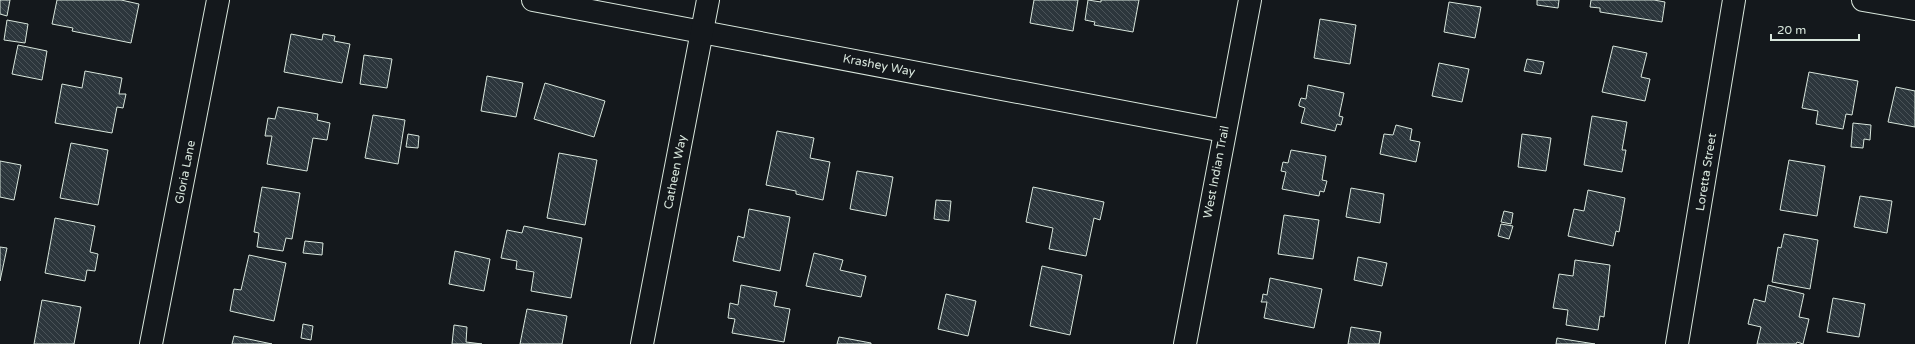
<svg xmlns="http://www.w3.org/2000/svg" width="1915" height="344" viewBox="0 0 1915 344" font-family="'Varela Round',sans-serif">
<style>
.building{fill:url(#building-back-hatch);stroke:#d8e6dc}
.lines{fill:none;stroke-linecap:round;stroke-linejoin:round}
.minor-casing{stroke:#d8e6dc;stroke-width:24}
.minor{stroke:#14181c;stroke-width:22}
.labels{text-anchor:middle;dominant-baseline:central;stroke-width:3;stroke-linejoin:round;paint-order:stroke}
.street-label{font-size:12px;fill:#d8e6dc;stroke:#14181c}
</style>
<defs>
<pattern id="building-back-hatch" width="6" height="6" patternUnits="userSpaceOnUse"><rect width="6" height="6" fill="#2c363c"/><path d="M-1 5l2 2M0 0l6 6M5-1l2 2" fill="none" stroke="#4a5358"/></pattern>
</defs>
<rect width="100%" height="100%" fill="#14181c"/>
<g class="building">
<polygon points="0,0 10,0 7,16 0,14"/>
<polygon points="57,0 121,0 139,4 131,43 72,31 73,28 52,24"/>
<polygon points="1034,0 1078,0 1073,31 1030,23"/>
<polygon points="1088,0 1101,2 1101,0 1139,0 1133,32 1094,25 1095,22 1085,20"/>
<polygon points="1537,0 1559,0 1558,8 1537,5"/>
<polygon points="1591,0 1654,0 1665,2 1662,22 1600,12 1600,8 1590,7"/>
<polygon points="1449,2 1481,7 1475,38 1444,32"/>
<polygon points="1320,19 1356,25 1350,64 1314,58"/>
<polygon points="7,20 28,24 25,43 4,40"/>
<polygon points="291,34 322,40 323,34 335,36 334,41 350,44 342,83 284,72"/>
<polygon points="18,45 47,51 42,80 12,74"/>
<polygon points="1613,46 1647,53 1641,77 1650,79 1645,101 1602,92"/>
<polygon points="364,55 392,59 387,88 360,84"/>
<polygon points="1527,59 1544,62 1541,74 1524,71"/>
<polygon points="1439,63 1469,69 1462,102 1432,96"/>
<polygon points="85,71 122,78 119,94 126,94 123,108 117,107 112,133 55,123 62,84 82,88"/>
<polygon points="1809,72 1858,81 1852,115 1846,114 1843,129 1816,124 1818,111 1802,108"/>
<polygon points="487,76 523,83 516,117 481,111"/>
<polygon points="545,83 605,101 594,137 534,119"/>
<polygon points="1308,85 1344,93 1339,116 1343,117 1341,125 1337,124 1335,131 1301,123 1305,108 1299,106 1299,104 1301,98 1306,99"/>
<polygon points="1896,87 1915,91 1915,127 1888,122"/>
<polygon points="278,107 318,114 317,120 330,123 327,140 313,138 307,171 267,164 272,136 265,136 268,118 275,119"/>
<polygon points="373,115 405,120 398,164 365,158"/>
<polygon points="1592,116 1627,122 1622,150 1626,150 1622,172 1584,165"/>
<polygon points="1853,123 1871,125 1870,140 1864,139 1863,148 1851,147"/>
<polygon points="1396,125 1412,129 1410,140 1420,142 1416,162 1380,154 1384,134 1393,135"/>
<polygon points="777,131 814,138 810,158 830,162 823,200 796,194 796,191 766,185"/>
<polygon points="408,134 419,136 418,148 406,147"/>
<polygon points="1522,134 1551,138 1546,171 1518,167"/>
<polygon points="71,143 108,150 98,205 60,198"/>
<polygon points="1291,150 1326,156 1322,180 1327,181 1324,192 1320,191 1319,196 1282,189 1286,172 1281,171 1283,162 1288,163"/>
<polygon points="559,153 597,160 585,225 547,218"/>
<polygon points="1789,160 1825,166 1817,216 1780,210"/>
<polygon points="0,161 21,165 14,200 0,197"/>
<polygon points="857,171 893,177 886,216 850,209"/>
<polygon points="262,187 300,193 292,239 286,238 283,251 257,247 259,233 254,232"/>
<polygon points="1033,187 1104,202 1100,220 1094,218 1086,256 1049,249 1053,228 1026,222"/>
<polygon points="1351,188 1384,194 1380,223 1346,217"/>
<polygon points="1588,190 1625,198 1619,232 1616,231 1613,246 1568,236 1574,209 1584,211"/>
<polygon points="1860,196 1892,201 1887,233 1854,227"/>
<polygon points="936,200 951,201 949,221 934,219"/>
<polygon points="749,209 790,217 780,271 733,261 738,236 744,238"/>
<polygon points="1504,211 1513,213 1511,224 1501,222"/>
<polygon points="1284,215 1319,220 1313,259 1278,254"/>
<polygon points="55,218 95,226 90,252 98,254 95,271 87,270 85,281 45,273"/>
<polygon points="1501,224 1513,226 1509,239 1498,236"/>
<polygon points="524,226 582,238 571,298 531,291 534,272 516,269 517,261 501,258 507,230 522,233"/>
<polygon points="1784,234 1818,240 1810,289 1772,282 1778,247 1781,248"/>
<polygon points="305,241 323,243 322,255 303,253"/>
<polygon points="0,247 7,248 0,281"/>
<polygon points="455,251 490,259 484,291 449,284"/>
<polygon points="814,253 843,260 840,270 866,276 861,297 806,286"/>
<polygon points="249,255 286,263 274,321 230,311 234,289 241,290"/>
<polygon points="1358,257 1387,263 1382,286 1354,280"/>
<polygon points="1575,260 1610,265 1604,317 1600,316 1598,330 1566,325 1568,310 1553,308 1559,274 1573,276"/>
<polygon points="1042,266 1082,275 1070,335 1030,326"/>
<polygon points="1270,278 1322,289 1314,328 1264,318 1267,302 1261,302 1262,300 1263,294 1267,295"/>
<polygon points="741,285 777,292 774,306 790,309 784,342 732,333 735,319 728,318 730,303 738,305"/>
<polygon points="1768,285 1804,294 1799,317 1809,319 1803,344 1797,342 1796,344 1757,344 1761,327 1748,324 1754,299 1765,302"/>
<polygon points="946,294 976,301 968,336 938,329"/>
<polygon points="1833,298 1865,304 1859,337 1827,332"/>
<polygon points="42,300 81,307 74,344 34,344"/>
<polygon points="527,309 567,316 562,344 520,344"/>
<polygon points="303,324 313,326 311,340 301,338"/>
<polygon points="454,325 467,327 466,342 482,344 452,344"/>
<polygon points="1351,327 1381,332 1379,344 1348,344"/>
<polygon points="234,336 272,344 232,344"/>
<polygon points="839,337 871,343 871,344 837,344"/>
<polygon points="1557,338 1595,344 1556,344"/>
</g>
<g class="lines">
<defs>
<g id="minor">
<polyline points="533,0 1224,131"/>
<polyline points="1863,0 1915,9"/>
<polyline points="151,344 218,0"/>
<polyline points="642,344 708,0"/>
<polyline points="1185,344 1250,0"/>
<polyline points="1677,344 1734,0"/>
</g>
</defs>
<use href="#minor" class="minor-casing"/>
<use href="#minor" class="minor"/>
</g>
<g class="labels">
<g class="street-label">
<text transform="translate(879 65) rotate(11)">Krashey Way</text>
<text transform="translate(185 172) rotate(-79)">Gloria Lane</text>
<text transform="translate(675 172) rotate(-79)">Catheen Way</text>
<text transform="translate(1216 172) rotate(-79)">West Indian Trail</text>
<text transform="translate(1706 172) rotate(-81)">Loretta Street</text>
</g>
</g>
<path d="M1771 34v6h88v-6" fill="none" stroke="#d8e6dc" stroke-width="2"/>
<text x="1777" y="34" font-size="12" fill="#d8e6dc" stroke="#14181c" stroke-width="3" paint-order="stroke">20 m</text>
</svg>
